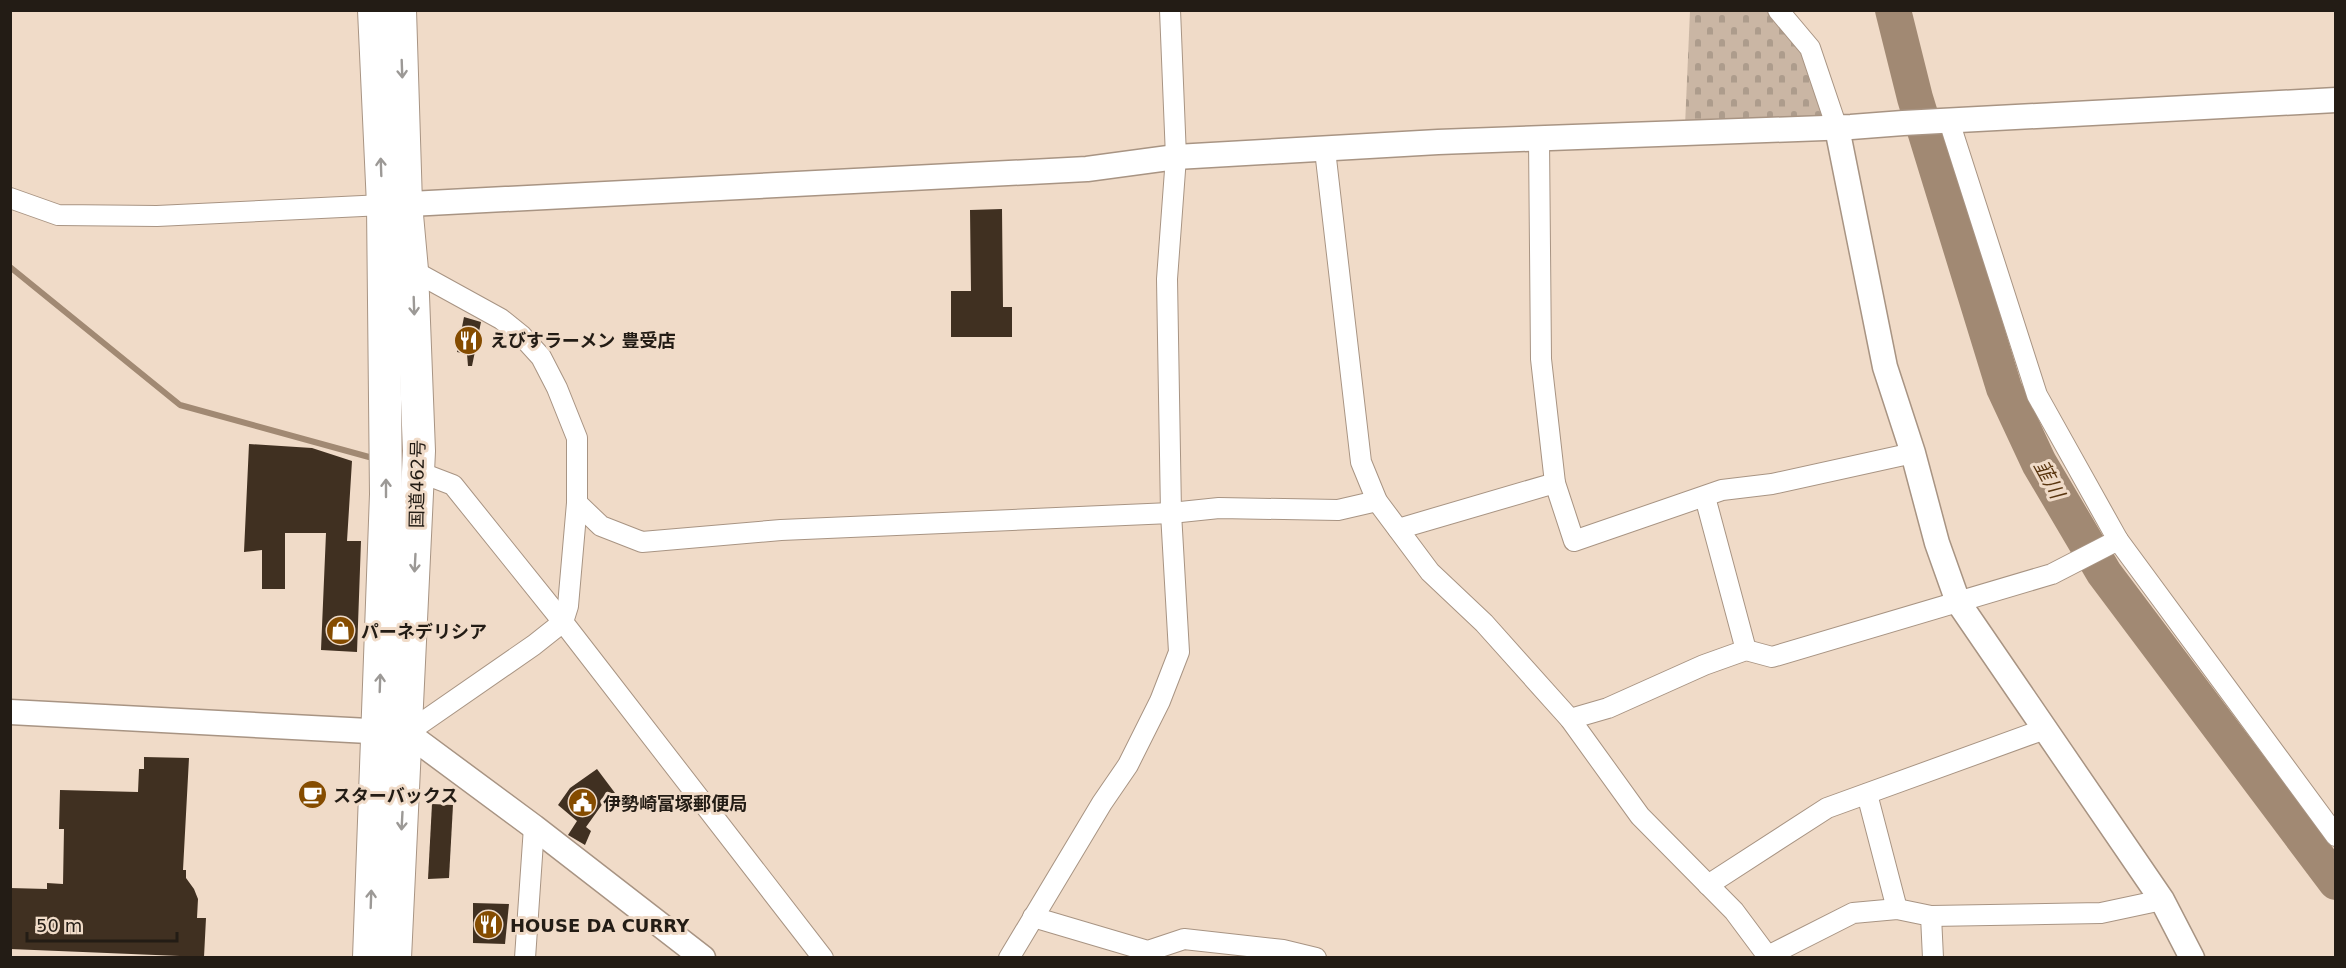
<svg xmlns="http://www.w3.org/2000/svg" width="2346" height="968" viewBox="0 0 2346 968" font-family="'DejaVu Sans','Noto Sans JP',sans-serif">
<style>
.cemetery{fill:url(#cemetery-stones)}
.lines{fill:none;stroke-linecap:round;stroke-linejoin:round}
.stream{stroke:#a18973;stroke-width:6}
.river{stroke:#a18973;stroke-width:36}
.building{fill:#403021}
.minor-casing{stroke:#a89483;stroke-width:22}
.tertiary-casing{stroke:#a89483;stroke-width:27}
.trunk-casing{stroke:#a89483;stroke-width:34}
.minor{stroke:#fff;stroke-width:20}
.tertiary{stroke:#fff;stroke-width:24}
.trunk{stroke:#fff;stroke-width:32}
.oneway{stroke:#9c9996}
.labels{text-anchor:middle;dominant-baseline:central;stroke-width:6;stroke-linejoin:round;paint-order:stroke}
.poi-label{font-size:18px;font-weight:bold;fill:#231c15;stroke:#f0dbc8;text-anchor:start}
.street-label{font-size:18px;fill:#231c15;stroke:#f0dbc8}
.water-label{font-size:20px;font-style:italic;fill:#5a3610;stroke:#f0dbc8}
</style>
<defs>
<pattern id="cemetery-stones" width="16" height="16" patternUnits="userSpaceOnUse" patternTransform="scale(1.5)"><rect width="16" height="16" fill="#cab6a4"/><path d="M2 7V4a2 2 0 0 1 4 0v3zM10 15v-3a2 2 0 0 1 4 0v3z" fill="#ad9c8c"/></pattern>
</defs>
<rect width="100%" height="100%" fill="#f0dbc8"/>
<polygon class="cemetery" points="1690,11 1770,11 1805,50 1827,120 1685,126"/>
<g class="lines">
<polyline class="stream" points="10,267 180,405 369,457"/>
<polyline class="river" points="1893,10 1915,98 2004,388 2039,463 2104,573 2336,882"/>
</g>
<g class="building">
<polygon points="1002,209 1003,307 1012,307 1012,337 951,337 951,291 971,291 970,210"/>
<polygon points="464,317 481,322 472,366 468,366 467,354 457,352"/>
<polygon points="249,444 312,448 352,461 347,541 361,541 357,652 321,650 326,533 285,533 285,589 262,589 262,550 244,552"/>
<polygon points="144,757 189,758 183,870 186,870 186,878 194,889 198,899 197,918 206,918 204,957 10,949 10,888 47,889 47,883 63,884 64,829 59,829 60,790 138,792 139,769 144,769"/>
<polygon points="597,769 615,793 606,799 586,827 591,831 585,845 568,835 577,821 558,805 570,788"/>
<polygon points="432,804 453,805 449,878 428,879"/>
<polygon points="473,903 509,904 505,944 473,943"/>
</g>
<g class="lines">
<defs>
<g id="minor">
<polyline points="1778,10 1810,48 1837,128"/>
<polyline points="1539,139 1541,359 1555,483 1574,541 1722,490 1772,484 1913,453"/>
<polyline points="1325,150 1361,462 1377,501 1430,572 1484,623 1570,719 1640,816 1734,911 1769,958"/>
<polyline points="10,198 58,215 157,216 383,205"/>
<polyline points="412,270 501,319 521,335 541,357 557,388 577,438 577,503 601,526 642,542 781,530 1171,513 1219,508 1338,510 1377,501"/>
<polyline points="1705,497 1746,650"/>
<polyline points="577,503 568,606 563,622 823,958"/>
<polyline points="1398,529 1555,483"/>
<polyline points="2118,540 2336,836"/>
<polyline points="1570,719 1608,708 1704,665 1746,650 1772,657 2052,574 2118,540 2037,395 1949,121"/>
<polyline points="407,733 534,645 563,622 453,485 419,472"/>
<polyline points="1867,794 1897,909"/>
<polyline points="1708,885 1827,808 2045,729"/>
<polyline points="1931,916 2101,913 2162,900"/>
<polyline points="1033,917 1148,951 1184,939 1283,950 1316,958"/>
<polyline points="1768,956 1853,913 1897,909 1931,916 1933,958"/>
<polyline points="525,958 534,827"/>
<polyline points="1009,958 1102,803 1128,765 1160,701 1179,652 1171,513 1167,279 1176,157 1170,10"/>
</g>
<g id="tertiary">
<polyline points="1837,128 1885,367 1913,453 1937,543 1958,602 2162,900 2192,958"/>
<polyline points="391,205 1087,169 1176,157 1438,142 1851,127 1903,123 2336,100"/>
<polyline points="10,712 407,733 534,827 703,958"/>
</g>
<g id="trunk">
<polyline points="369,958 386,494 383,205 374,10"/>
<polyline points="395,958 419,451 412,270 406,204 400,10"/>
</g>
</defs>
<use href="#minor" class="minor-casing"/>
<use href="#tertiary" class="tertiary-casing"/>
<use href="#trunk" class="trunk-casing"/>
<use href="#minor" class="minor"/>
<use href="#tertiary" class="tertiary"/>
<use href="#trunk" class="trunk"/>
</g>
<defs><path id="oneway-shaft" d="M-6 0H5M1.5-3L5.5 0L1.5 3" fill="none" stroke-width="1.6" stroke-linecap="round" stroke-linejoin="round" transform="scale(1.5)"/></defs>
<g class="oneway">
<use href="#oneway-shaft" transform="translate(402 69) rotate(88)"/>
<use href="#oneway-shaft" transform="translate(381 167) rotate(-92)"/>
<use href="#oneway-shaft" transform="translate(414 306) rotate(88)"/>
<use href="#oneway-shaft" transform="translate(386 488) rotate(-90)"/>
<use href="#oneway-shaft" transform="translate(415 563) rotate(93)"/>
<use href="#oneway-shaft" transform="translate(380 683) rotate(-88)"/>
<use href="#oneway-shaft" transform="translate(402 821) rotate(93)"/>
<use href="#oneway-shaft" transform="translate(371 899) rotate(-88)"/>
</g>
<defs>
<symbol id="restaurant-disc" viewBox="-11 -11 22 22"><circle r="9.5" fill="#854c00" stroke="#f0dbc8"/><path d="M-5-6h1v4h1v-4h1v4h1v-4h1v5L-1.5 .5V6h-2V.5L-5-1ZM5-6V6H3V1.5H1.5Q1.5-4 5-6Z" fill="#fff"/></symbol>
<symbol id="shop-disc" viewBox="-11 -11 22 22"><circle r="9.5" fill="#854c00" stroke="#f0dbc8"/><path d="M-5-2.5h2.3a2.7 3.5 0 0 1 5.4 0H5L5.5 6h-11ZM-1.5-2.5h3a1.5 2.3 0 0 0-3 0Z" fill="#fff"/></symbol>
<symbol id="cafe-disc" viewBox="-11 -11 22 22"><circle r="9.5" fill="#854c00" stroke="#f0dbc8"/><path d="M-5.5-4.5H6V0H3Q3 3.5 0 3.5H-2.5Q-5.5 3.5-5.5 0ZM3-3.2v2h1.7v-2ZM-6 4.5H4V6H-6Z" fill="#fff"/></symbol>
<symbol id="civic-disc" viewBox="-11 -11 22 22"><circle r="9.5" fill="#854c00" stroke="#f0dbc8"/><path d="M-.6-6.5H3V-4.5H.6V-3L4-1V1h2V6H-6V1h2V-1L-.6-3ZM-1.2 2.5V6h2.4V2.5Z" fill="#fff"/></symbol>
</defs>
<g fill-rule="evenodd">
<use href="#restaurant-disc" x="452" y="324" width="33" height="33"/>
<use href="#shop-disc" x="324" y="614" width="33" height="33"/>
<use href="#cafe-disc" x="296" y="778" width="33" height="33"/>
<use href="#civic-disc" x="566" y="786" width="33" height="33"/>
<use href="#restaurant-disc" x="472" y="908" width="33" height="33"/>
</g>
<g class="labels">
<g class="poi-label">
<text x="490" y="340">えびすラーメン 豊受店</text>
<text x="361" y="631">パーネデリシア</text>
<text x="333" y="795">スターバックス</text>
<text x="603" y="803">伊勢崎富塚郵便局</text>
<text x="510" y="925">HOUSE DA CURRY</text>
</g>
<g class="street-label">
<text transform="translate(417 484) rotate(-89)">国道462号</text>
</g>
<g class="water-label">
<text transform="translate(2049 479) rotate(61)">韮川</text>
</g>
</g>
<rect width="2346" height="968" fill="none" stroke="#231c15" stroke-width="24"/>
<path d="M27 932v9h150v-9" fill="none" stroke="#231c15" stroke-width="3"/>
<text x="36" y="932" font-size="18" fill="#231c15" stroke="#f0dbc8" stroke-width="4.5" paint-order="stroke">50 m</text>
</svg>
